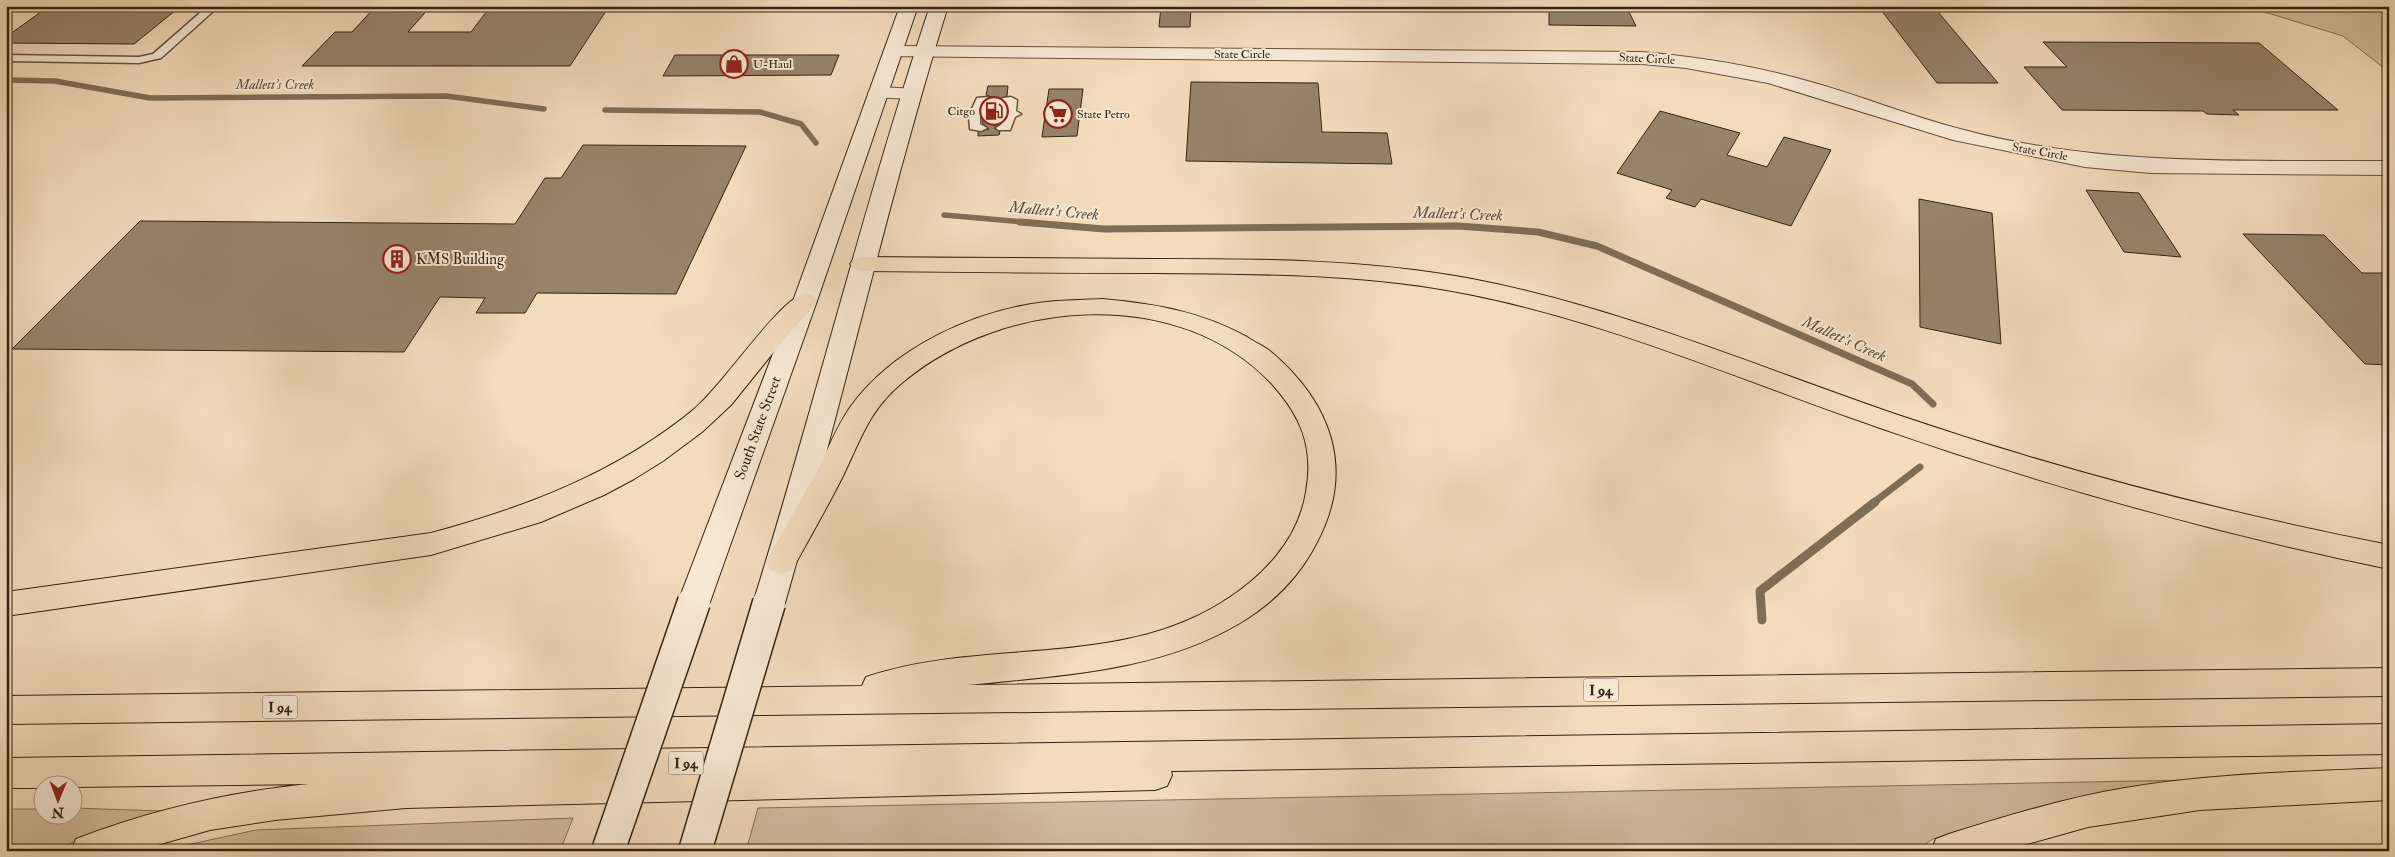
<svg xmlns="http://www.w3.org/2000/svg" width="2395" height="857" viewBox="0 0 2395 857" font-family="'IM FELL Double Pica',serif">
<style>
.green{fill:#d3bc9f;stroke:#847058}
.lines{fill:none;stroke-linecap:round;stroke-linejoin:round}
.stream-far2{stroke:#806d55;stroke-width:5.5}
.stream-far1{stroke:#806d55;stroke-width:7}
.stream{stroke:#806d55;stroke-width:9}
.building{fill:#97836a;stroke:#342411}
.lane-casing{stroke:#64523c;stroke-width:3}
.street-casing{stroke:#64523c;stroke-width:2}
.secondary-casing{stroke:#342411;stroke-width:2}
.highway-casing{stroke:#342411;stroke-width:2}
.lane{fill:#f7e8d3;fill-rule:evenodd}
.street{fill:#f7e8d3;fill-rule:evenodd}
.secondary{fill:#f7e8d3;fill-rule:evenodd}
.highway{fill:#f3dbbc;fill-rule:evenodd}
.secondary-bridge-casing{stroke:#342411;stroke-width:35;stroke-linecap:butt}
.secondary-bridge{stroke:#f7e8d3;stroke-width:32}
.labels{text-anchor:middle;dominant-baseline:central;stroke-width:4;stroke-linejoin:round;paint-order:stroke}
.far-street-label{font-size:12px;fill:#342411;stroke:#f7e8d3}
.far-poi-label{font-size:12px;fill:#342411;stroke:#f7e8d3;text-anchor:start}
.far-water-label{font-size:14px;font-style:italic;fill:#604e39;stroke:#f7e8d3}
.shield{fill:#f7e8d3;stroke:#6e5f4b;stroke-width:1}
.shield-label{font-size:14px;font-weight:bold;fill:#342411}
.poi-label{font-size:15px;fill:#342411;stroke:#f7e8d3;text-anchor:start}
.street-label{font-size:15px;fill:#342411;stroke:#f7e8d3}
.water-label{font-size:16px;font-style:italic;fill:#604e39;stroke:#f7e8d3}
</style>
<rect width="100%" height="100%" fill="#f3dbbc"/>
<filter id="stains"><feTurbulence type="fractalNoise" baseFrequency=".004" numOctaves="4"/><feColorMatrix values="0 0 0 0 .2 0 0 0 0 .09 0 0 0 0 .02 0 0 0 .5 -.17"/></filter>
<radialGradient id="worn" r=".72"><stop offset=".6" stop-color="#630" stop-opacity="0"/><stop offset="1" stop-color="#630" stop-opacity=".3"/></radialGradient>
<g class="green">
<polygon points="2220,6 2389,6 2389,72 2343,36 2258,10"/>
<polygon points="2189,780 2003,817 1933,839 1915,851 746,851 758,808"/>
<polygon points="73,808 162,811 118,824 52,851 6,851 6,809 42,809 42,814 72,814"/>
<polygon points="573,818 560,851 159,851 256,830"/>
</g>
<g class="lines">
<g class="stream-far2">
<polyline points="6,80 55,81 150,98 446,96 544,109"/>
<polyline points="605,110 760,112 801,124 816,143"/>
<polyline points="944,215 1034,223"/>
</g>
<g class="stream-far1">
<polyline points="1020,222 1104,229 1458,226 1538,232 1597,246 1912,384 1933,404"/>
<polyline points="1873,503 1920,467"/>
</g>
<polyline class="stream" points="1762,620 1760,591 1875,502"/>
</g>
<g class="building">
<polygon points="49,6 181,6 134,44 6,43 6,37"/>
<polygon points="376,6 431,6 408,32 471,32 487,11 606,11 570,66 302,66 335,32 352,32"/>
<polygon points="1161,6 1191,6 1190,27 1159,27"/>
<polygon points="1549,6 1626,6 1636,26 1549,25"/>
<polygon points="1878,6 1933,6 1998,83 1937,83"/>
<polygon points="2043,42 2259,43 2338,110 2233,110 2239,115 2207,114 2203,111 2062,110 2024,67 2067,67"/>
<polygon points="675,55 839,55 831,75 663,76"/>
<polygon points="1191,82 1318,83 1322,132 1387,133 1392,164 1186,161"/>
<polygon points="988,86 1008,86 1007,96 999,100 1003,104 1003,110 997,113 1001,118 999,124 994,128 1000,132 999,135 978,136 978,132 989,129 982,123 982,119 989,118 993,114 984,110 986,104 996,101 995,98 986,95"/>
<polygon points="1049,89 1083,89 1077,136 1042,137"/>
<polygon points="1660,111 1740,133 1727,155 1767,167 1784,137 1831,150 1791,226 1701,199 1695,207 1666,198 1672,190 1617,173"/>
<polygon points="583,145 746,146 676,294 537,293 525,313 476,313 485,298 440,297 404,352 12,349 140,221 515,224 545,178 561,178"/>
<polygon points="2086,190 2139,193 2181,257 2124,252"/>
<polygon points="1919,199 1992,213 2001,344 1920,327"/>
<polygon points="2243,234 2324,235 2362,273 2389,273 2389,365 2365,364"/>
</g>
<g class="lines">
<defs>
<g id="lane">
<polygon points="208,6 219,6 161,58 139,63 6,61 6,55 139,57 153,54"/>
<polygon points="988,97 994,100 985,103 982,111 991,114 989,116 980,117 980,124 987,128 981,131 970,129 969,117 963,114 971,111 977,98"/>
<polygon points="1011,97 1017,100 1016,111 1021,114 1015,117 1010,130 998,130 996,128 1001,125 1003,117 999,114 1005,111 1005,103 1001,100 1003,98"/>
</g>
<g id="street">
<path d="M893 46 1642 52C1699 57 1756 66 1811 82 1862 96 1912 117 1964 130 2103 167 2246 160 2389 161V175L2150 173 2085 167 1953 140 1768 83 1686 68 1642 64 886 56 883 52 886 48Z"/>
<polygon points="878,87 918,89 921,93 918,97 911,99 871,97 868,93 871,89"/>
</g>
<g id="secondary">
<polygon points="900,6 918,6 817,301 710,602 705,611 694,614 683,611 678,602 793,301"/>
<path d="M930 6H948C887 203 842 405 785 603L780 612 769 615 758 612 753 603C815 405 864 203 930 6Z"/>
</g>
<g id="highway">
<path d="M862 257C959 258 1056 258 1153 259 1258 259 1364 259 1467 278 1615 306 1753 365 1895 414 2056 469 2221 512 2389 545V569C2216 533 2046 486 1880 428 1743 381 1610 322 1468 294 1365 273 1259 274 1154 273 1057 273 959 272 862 271L854 269 850 264 854 259Z"/>
<path d="M805 293 814 296 817 301 814 306 785 338 731 405 702 432 663 461 634 479 604 495 541 522 431 555 6 616V592L431 533C527 507 616 473 693 410 723 386 778 300 805 293Z"/>
<path d="M1103 299C1155 304 1200 311 1247 337 1254 342 1264 346 1270 351 1332 403 1356 470 1316 544 1299 577 1272 604 1240 623 1158 672 1060 675 968 685L2389 668V696L6 724V696L862 686 866 677C981 638 1114 669 1221 603 1262 578 1298 541 1306 492 1314 447 1301 416 1271 383 1177 284 1003 299 903 382 869 410 861 439 843 476 827 508 809 539 792 570L781 574 770 570 766 562C782 532 800 503 816 473 828 450 836 427 851 406 894 347 975 310 1046 302 1065 300 1084 300 1103 299Z"/>
<path d="M2389 724V754L1171 771 1172 775 1167 786 1155 790 406 808 275 820 210 830 136 851H71L76 839C152 810 228 792 309 784L72 787V784H42V788H6V758Z"/>
<path d="M2389 768V800L2200 810 2088 827 2002 851H1931L1936 839 1949 834C2007 816 2065 798 2125 788 2212 773 2301 772 2389 768Z"/>
</g>
</defs>
<use href="#lane" class="lane-casing"/>
<use href="#street" class="street-casing"/>
<use href="#secondary" class="secondary-casing"/>
<use href="#highway" class="highway-casing"/>
<use href="#lane" class="lane"/>
<use href="#street" class="street"/>
<use href="#secondary" class="secondary"/>
<use href="#highway" class="highway"/>
<defs>
<g id="secondary-bridge">
<polyline points="608,851 694,602"/>
<polyline points="695,851 769,603"/>
</g>
</defs>
<use href="#secondary-bridge" class="secondary-bridge-casing"/>
<use href="#secondary-bridge" class="secondary-bridge"/>
</g>
<defs>
<symbol id="shop-ring" viewBox="-11 -11 22 22"><circle r="9.5" fill="#f7e8d3" stroke="#8f2418" stroke-width="1.5"/><path d="M-5-2.5h2.3a2.7 3.5 0 0 1 5.4 0H5L5.5 6h-11ZM-1.5-2.5h3a1.5 2.3 0 0 0-3 0Z" fill="#8f2418"/></symbol>
<symbol id="fuel-ring" viewBox="-11 -11 22 22"><circle r="9.5" fill="#f7e8d3" stroke="#8f2418" stroke-width="1.5"/><path d="M-5.5-6h7V0h2V4h1.3V-2.5L3-4.5l.8-.8L6-3V5H2.5V1h-1V6h-7ZM-4.2-4.7v3.2H.2V-4.7Z" fill="#8f2418"/></symbol>
<symbol id="supermarket-ring" viewBox="-11 -11 22 22"><circle r="9.5" fill="#f7e8d3" stroke="#8f2418" stroke-width="1.5"/><path d="M-6-5.5h2.5l.6 2H6L4.5 2H-2.5L-4.4-4H-6ZM-1.5 3.2a1.3 1.3 0 1 0 .1 0ZM3 3.2a1.3 1.3 0 1 0 .1 0Z" fill="#8f2418"/></symbol>
<symbol id="building-ring" viewBox="-11 -11 22 22"><circle r="9.5" fill="#f7e8d3" stroke="#8f2418" stroke-width="1.5"/><path d="M-4-6H4V6H1V3H-1V6H-4ZM-2.5-4.3h1.7v1.8h-1.7ZM.8-4.3h1.7v1.8H.8ZM-2.5-1h1.7V.8h-1.7ZM.8-1h1.7V.8H.8Z" fill="#8f2418"/></symbol>
</defs>
<g fill-rule="evenodd">
<use href="#shop-ring" x="718" y="48" width="32" height="32"/>
<use href="#fuel-ring" x="978" y="95" width="32" height="32"/>
<use href="#supermarket-ring" x="1042" y="98" width="32" height="32"/>
<use href="#building-ring" x="381" y="243" width="32" height="32"/>
</g>
<g class="labels">
<g class="far-street-label">
<text x="1242" y="54">State Circle</text>
<text transform="translate(1647 59) rotate(3)">State Circle</text>
<text transform="translate(2040 152) rotate(10)">State Circle</text>
</g>
<g class="far-poi-label">
<text x="753" y="64">U-Haul</text>
<text x="975" y="111" text-anchor="end">Citgo</text>
<text x="1077" y="114">State Petro</text>
</g>
<g class="far-water-label">
<text x="275" y="84">Mallett's Creek</text>
</g>
<g class="shield">
<rect x="1583.5" y="678.5" width="35" height="23" rx="4"/>
<rect x="262.5" y="695.5" width="35" height="23" rx="4"/>
<rect x="668.5" y="751.5" width="35" height="23" rx="4"/>
</g>
<g class="shield-label">
<text x="1601" y="690">I 94</text>
<text x="280" y="707">I 94</text>
<text x="686" y="763">I 94</text>
</g>
<g class="poi-label">
<text x="416" y="259">KMS Building</text>
</g>
<g class="street-label">
<text transform="translate(758 428) rotate(-70)">South State Street</text>
</g>
<g class="water-label">
<text transform="translate(1054 211) rotate(5)">Mallett's Creek</text>
<text transform="translate(1458 214) rotate(2)">Mallett's Creek</text>
<text transform="translate(1844 339) rotate(24)">Mallett's Creek</text>
</g>
</g>
<rect width="2395" height="857" fill="none" stroke="#f3dbbc" stroke-width="25"/>
<rect x="8" y="8" width="2380" height="842" fill="none" stroke="#342411" stroke-width="2.5"/>
<rect x="12" y="12" width="2370" height="832" fill="none" stroke="#342411"/>
<g transform="translate(58 800) rotate(181)"><circle r="24" fill="#f7e8d3" stroke="#a99a85"/>
<path d="M0-4L9 19L0 12L-9 19Z" fill="#8f2418"/>
<text y="-8" font-size="14" font-weight="bold" text-anchor="middle" fill="#342411">N</text>
</g>
<rect width="100%" height="100%" filter="url(#stains)"/>
<rect width="100%" height="100%" fill="url(#worn)"/>
</svg>
